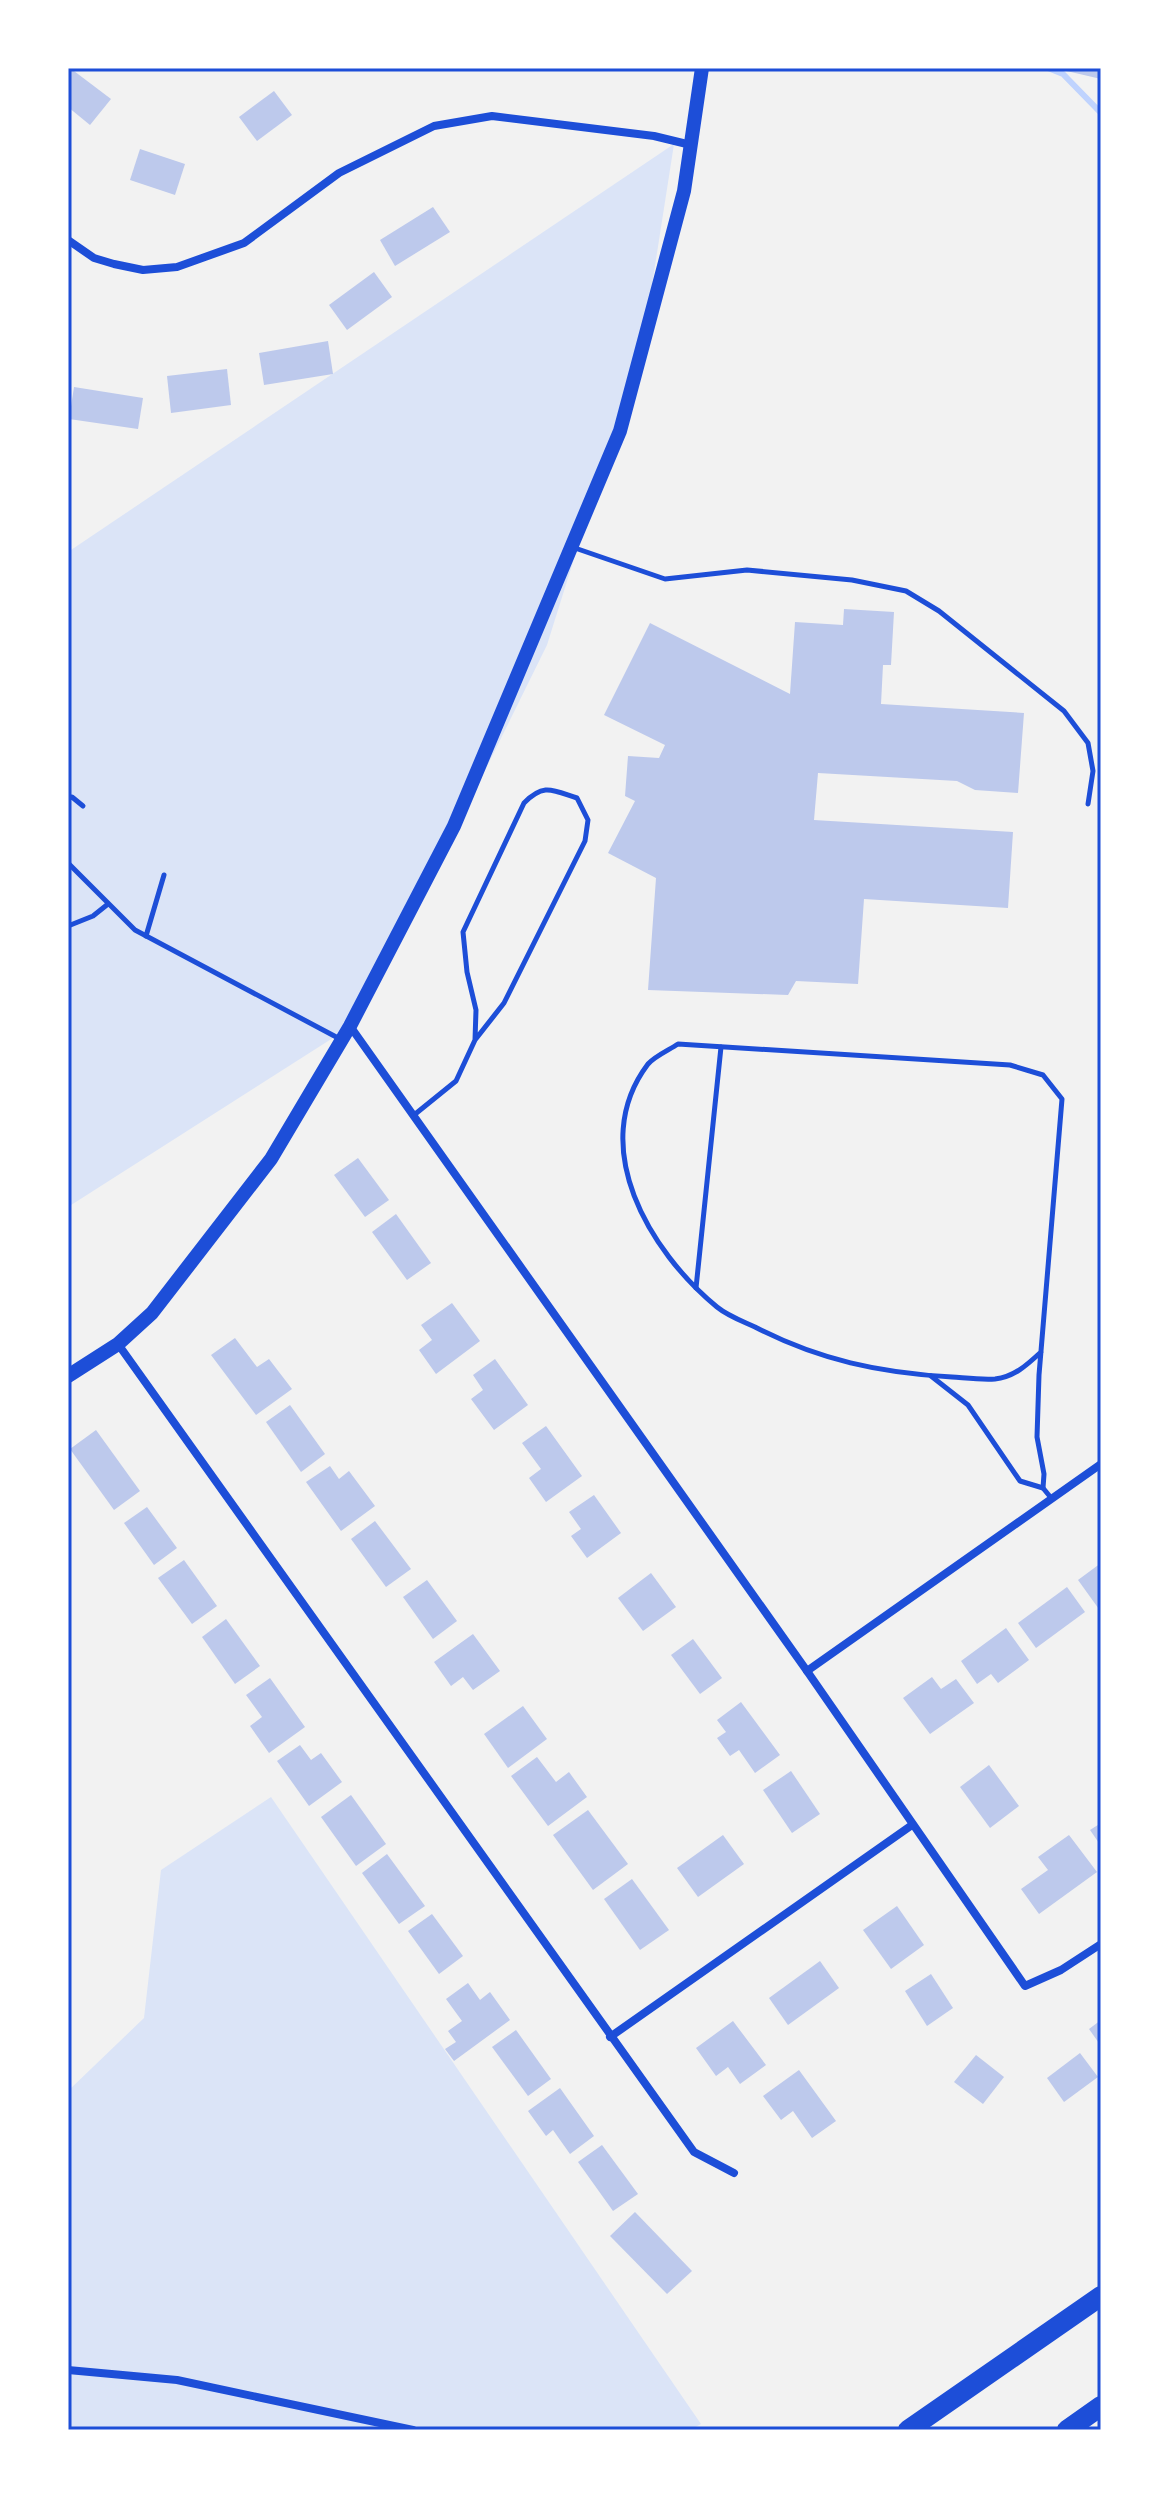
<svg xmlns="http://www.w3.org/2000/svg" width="1169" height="2498" viewBox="0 0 1169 2498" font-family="Jost,sans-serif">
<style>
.green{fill:#dbe4f7}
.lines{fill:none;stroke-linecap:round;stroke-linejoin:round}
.stream{stroke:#bfd3fe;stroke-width:6}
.building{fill:#bdc9ec}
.service{stroke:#1d4ed8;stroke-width:5}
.minor{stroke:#1d4ed8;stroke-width:8}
.tertiary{stroke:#1d4ed8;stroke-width:14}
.motorway{stroke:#1d4ed8;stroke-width:20}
.neatline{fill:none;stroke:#1d4ed8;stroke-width:3}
</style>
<rect width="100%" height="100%" fill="#f2f2f2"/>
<g class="green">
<polygon points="674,144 644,336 547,645 429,884 347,1029 68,1207 68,552"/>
<polygon points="271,1797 701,2424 690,2430 68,2430 68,2091 144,2018 161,1870"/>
</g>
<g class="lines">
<polyline class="stream" points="1048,68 1063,74 1101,113"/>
</g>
<g class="building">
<polygon points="70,68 111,99 90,125 68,107"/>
<polygon points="1058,68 1101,68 1101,79 1058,69"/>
<polygon points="274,91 292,115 257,141 239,117"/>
<polygon points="140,149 185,164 175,195 130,180"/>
<polygon points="433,207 450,232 395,266 380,240"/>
<polygon points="374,272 392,297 347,330 329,305"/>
<polygon points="328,341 333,374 264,385 259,353"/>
<polygon points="227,369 231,405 171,413 167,376"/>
<polygon points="74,387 143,398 138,429 69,419"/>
<polygon points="844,609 894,612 891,665 883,665 881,704 1024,713 1018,793 975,790 957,781 818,773 814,820 1013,832 1008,908 864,899 858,984 796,981 788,995 648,990 656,878 608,853 635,801 625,796 628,756 659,758 665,745 604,715 650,623 790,694 795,622 843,625"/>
<polygon points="358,1158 389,1200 365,1217 334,1175"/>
<polygon points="396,1214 431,1263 407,1280 372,1232"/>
<polygon points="452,1303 480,1341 436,1374 419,1350 432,1340 421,1325"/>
<polygon points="235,1338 257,1367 269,1359 292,1389 256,1415 211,1355"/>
<polygon points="495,1359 528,1405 494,1430 471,1399 483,1390 473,1375"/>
<polygon points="290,1405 325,1454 301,1472 266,1422"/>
<polygon points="546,1426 582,1476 546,1502 529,1478 541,1469 522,1443"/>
<polygon points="96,1430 140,1491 114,1510 70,1449"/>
<polygon points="330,1466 339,1479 349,1471 375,1506 341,1531 306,1482"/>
<polygon points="594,1495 621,1533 587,1558 571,1536 581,1529 569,1512"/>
<polygon points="147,1507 177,1548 154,1565 124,1523"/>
<polygon points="375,1521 411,1569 386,1587 351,1539"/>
<polygon points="184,1560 217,1606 192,1624 158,1578"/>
<polygon points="1101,1563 1101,1612 1078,1580"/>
<polygon points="651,1573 676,1607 643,1631 618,1598"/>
<polygon points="427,1580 457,1621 433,1639 403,1597"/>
<polygon points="1067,1587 1085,1612 1036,1648 1018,1623"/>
<polygon points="226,1619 260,1666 235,1684 202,1637"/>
<polygon points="1006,1628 1029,1660 998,1683 991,1674 977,1684 961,1661"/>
<polygon points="473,1634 500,1671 473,1690 463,1677 451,1686 434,1662"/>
<polygon points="693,1639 722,1678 700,1694 671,1655"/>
<polygon points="932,1677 941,1689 956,1679 974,1703 930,1734 903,1698"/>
<polygon points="270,1678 305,1727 269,1753 250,1726 262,1717 246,1695"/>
<polygon points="741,1702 780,1755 755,1773 739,1750 730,1756 717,1738 726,1732 717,1720"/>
<polygon points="523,1706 547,1739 508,1768 484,1734"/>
<polygon points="300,1745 311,1760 321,1753 342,1782 309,1806 277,1761"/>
<polygon points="537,1757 556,1782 569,1772 587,1797 548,1826 511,1776"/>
<polygon points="989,1765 1019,1806 990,1828 960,1787"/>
<polygon points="791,1771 820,1814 792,1833 763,1790"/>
<polygon points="351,1795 386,1844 356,1866 321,1817"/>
<polygon points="588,1810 628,1864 593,1890 553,1835"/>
<polygon points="1101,1823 1101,1846 1090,1830"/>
<polygon points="723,1835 744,1864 698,1897 677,1868"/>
<polygon points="1069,1835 1097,1872 1039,1914 1021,1889 1048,1870 1038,1857"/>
<polygon points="387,1854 425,1906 399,1924 362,1873"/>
<polygon points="632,1879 669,1930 640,1950 604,1899"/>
<polygon points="897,1906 924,1945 891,1969 863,1930"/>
<polygon points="432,1914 463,1956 439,1974 408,1931"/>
<polygon points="820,1961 839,1988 788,2025 769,1998"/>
<polygon points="931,1974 953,2008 927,2026 905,1991"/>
<polygon points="468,1983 480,2000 490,1992 510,2020 454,2061 445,2049 456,2042 448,2031 462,2021 446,1999"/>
<polygon points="1101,2020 1101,2046 1089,2029"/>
<polygon points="733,2021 766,2065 740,2084 728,2067 716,2076 696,2048"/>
<polygon points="516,2030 551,2079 528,2096 492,2047"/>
<polygon points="1080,2053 1098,2077 1064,2102 1047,2078"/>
<polygon points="976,2055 1004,2077 983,2104 954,2082"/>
<polygon points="799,2070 836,2121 812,2138 793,2111 781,2120 763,2096"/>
<polygon points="560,2088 594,2136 570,2154 553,2130 546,2136 528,2111"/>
<polygon points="602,2145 638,2194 613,2211 578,2162"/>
<polygon points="635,2212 692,2271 667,2294 610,2236"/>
</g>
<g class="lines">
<g class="service">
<polyline points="572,547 665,579 747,570 852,580 906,591 939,611 1064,711 1088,743 1093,771 1088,804"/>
<polyline points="68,798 72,797 83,806"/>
<polyline points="68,863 135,930 340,1039"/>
<polyline points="68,926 93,916 108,904"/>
<polyline points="146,936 164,875"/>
<path d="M414 1115 456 1081 475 1040 504 1003 585 841 588 820 577 798C552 790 544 783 524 803L463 932 467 972 476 1010 475 1040"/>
<polyline points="696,1288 721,1047"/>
<path d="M1041 1352C1027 1365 1014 1377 995 1379 981 1380 966 1378 952 1377 880 1373 819 1360 755 1327 742 1321 728 1316 717 1307 650 1252 586 1146 648 1064 655 1056 669 1050 678 1044L1010 1065 1043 1075 1062 1099 1039 1375 1037 1437 1044 1474 1043 1488"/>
<polyline points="931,1376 968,1405 1020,1481 1043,1488 1052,1499"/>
</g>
<g class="minor">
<polyline points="68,240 94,258 114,264 143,270 177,267 244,243 339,173 434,126 492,116 654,136 691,145"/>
<polyline points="350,1026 807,1671 1025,1986 1061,1970 1101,1944"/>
<polyline points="118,1344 694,2152 734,2173"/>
<polyline points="807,1671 1101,1464"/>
<polyline points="610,2037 912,1825"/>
<polyline points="68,2370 177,2380 413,2430"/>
</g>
<polyline class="tertiary" points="68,1376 118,1344 152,1313 271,1159 350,1026 454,826 620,431 684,191 702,68"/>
<g class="motorway">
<polyline points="908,2430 1101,2296"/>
<polyline points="1067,2430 1101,2406"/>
</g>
</g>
<rect width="1169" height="2498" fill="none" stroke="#ffffff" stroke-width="140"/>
<rect x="70" y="70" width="1029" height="2358" class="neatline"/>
</svg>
